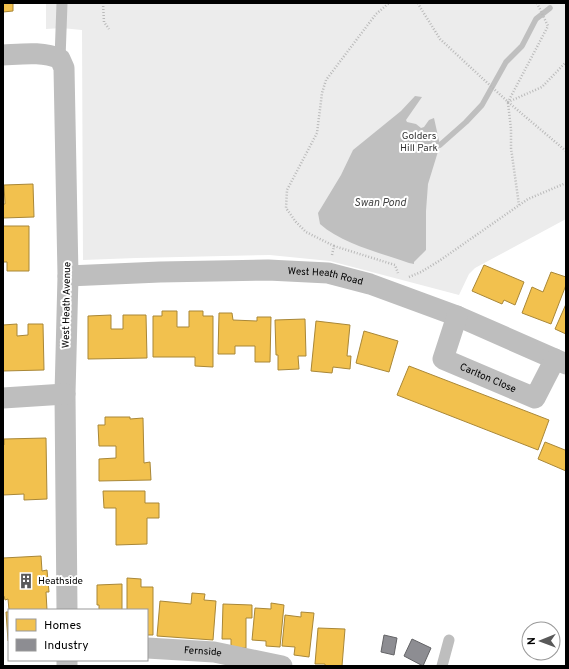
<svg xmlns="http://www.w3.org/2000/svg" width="569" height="669" viewBox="0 0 569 669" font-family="Overpass,sans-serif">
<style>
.green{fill:#ececec}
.water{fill:#bfbfbf}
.homes{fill:#f2c14e;stroke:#a98737}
.industry{fill:#8d8d92;stroke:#636366}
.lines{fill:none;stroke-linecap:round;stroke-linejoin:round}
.stream{stroke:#bfbfbf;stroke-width:5.5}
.path{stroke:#b9b9b9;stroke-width:2.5;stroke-dasharray:1 2;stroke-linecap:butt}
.lane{stroke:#bebebe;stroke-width:11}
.street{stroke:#bebebe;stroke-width:21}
.labels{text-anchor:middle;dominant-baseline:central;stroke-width:4;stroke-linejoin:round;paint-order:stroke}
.park-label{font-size:10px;fill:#333;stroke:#fff}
.street-label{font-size:10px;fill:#000;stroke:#fff}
.poi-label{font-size:10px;fill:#000;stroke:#fff;text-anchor:start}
.water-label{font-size:11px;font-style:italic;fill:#444;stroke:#fff}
</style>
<rect width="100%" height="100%" fill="#fff"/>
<polygon class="green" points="46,3 566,3 566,219 475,268 469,274 459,295 330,261 270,255 136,258 83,260 82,30 62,28 46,29"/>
<path class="water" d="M415 96 422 97 406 120 407 122 416 124 421 128 424 127 429 120 434 118 440 145 428 184 426 211V250L414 262V264L409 263C381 253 342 244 320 224L318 213 341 175 353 150 401 111Z"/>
<g class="homes">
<polygon points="3,3 13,3 13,11 3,12"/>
<polygon points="33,184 34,217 3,218 3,204 5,204 4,185"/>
<polygon points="3,226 29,226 29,271 7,271 7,262 3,262"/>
<polygon points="484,265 524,282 515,305 504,300 502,304 472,291"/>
<polygon points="551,272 566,277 566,285 551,324 522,313 532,287 543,292"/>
<polygon points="566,304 566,334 555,329"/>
<polygon points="162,311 177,311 177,327 189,327 189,311 203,311 203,316 213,316 213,367 195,366 195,357 153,357 153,316 162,316"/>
<polygon points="219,313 232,313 233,320 257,321 257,317 271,317 270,362 255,362 255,346 235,346 235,354 218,354"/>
<polygon points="111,315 111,329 123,329 123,315 146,315 147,358 88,359 88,316"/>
<polygon points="305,319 306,356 298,356 299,369 278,370 278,355 276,355 275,320"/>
<polygon points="316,321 350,325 347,356 351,356 350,369 333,367 332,373 311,371"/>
<polygon points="17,324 17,336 28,335 28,324 43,324 44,370 3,371 3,325"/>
<polygon points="364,331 398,341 389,372 356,363"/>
<polygon points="409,366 549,420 538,450 397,395"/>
<polygon points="105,417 130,417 130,419 143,418 144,463 150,462 151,480 99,481 99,459 116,458 116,446 99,446 98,425 105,425"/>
<polygon points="46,438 47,499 24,500 24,494 3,495 3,445 4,445 4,439"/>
<polygon points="545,442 565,450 566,449 566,471 538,459"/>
<polygon points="103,491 145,491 145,503 159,503 159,518 147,518 147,544 116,545 116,508 104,508"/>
<polygon points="41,556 42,571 47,570 49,592 46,592 47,610 9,610 8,599 5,600 4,596 3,596 3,558"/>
<polygon points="127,578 141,579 141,587 153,587 153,635 147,635 147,610 127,610"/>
<polygon points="122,584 122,610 99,610 99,605 97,605 97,585"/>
<polygon points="192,593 205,594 204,600 216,601 213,640 157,636 160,601 191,604"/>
<polygon points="271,603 284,605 280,647 266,646 266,641 252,640 255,608 271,609"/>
<polygon points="223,604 252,605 252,618 246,618 246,648 231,648 231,639 222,639"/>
<polygon points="6,612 9,612 9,641 8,641"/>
<polygon points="301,612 314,613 309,657 294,655 295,647 282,646 285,615 301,617"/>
<polygon points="318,628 345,629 342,666 325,666 325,664 315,664"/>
</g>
<g class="industry">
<polygon points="384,635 397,638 394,655 381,652"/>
<polygon points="412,639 431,648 423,666 404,656"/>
</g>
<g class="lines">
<polyline class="stream" points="440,145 466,122 482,105 506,62 522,46 536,19 550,8"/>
<g class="path">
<polyline points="103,3 104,22 109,29"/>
<polyline points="418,3 420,7 440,39 508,102 566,151"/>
<polyline points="537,3 548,26 508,102 542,87 566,62"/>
<polyline points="508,103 511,129 511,148 519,205"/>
<polyline points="334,246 306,232 296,222 286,208 287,190 317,133 322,93 326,80 376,14 389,3"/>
<polyline points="332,255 334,246 395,265 398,273"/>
<polyline points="409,277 421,272 439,261 528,199 566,183"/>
</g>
<g class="lane">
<polyline points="60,59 62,3"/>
<polyline points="442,666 449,640"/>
</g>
<g class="street">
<path d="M3 55C22 54 43 51 60 59L64 68 68 276 65 394 67 610"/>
<path id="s1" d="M68 276 160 272 268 270 328 273 370 284 457 316 566 364"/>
<path id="s2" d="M457 316 443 359 535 398 555 359"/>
<polyline points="3,398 65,394"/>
<path id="s3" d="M147 648 214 652 282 666"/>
<polyline points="67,666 67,660"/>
</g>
</g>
<defs>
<symbol id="building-bare" viewBox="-9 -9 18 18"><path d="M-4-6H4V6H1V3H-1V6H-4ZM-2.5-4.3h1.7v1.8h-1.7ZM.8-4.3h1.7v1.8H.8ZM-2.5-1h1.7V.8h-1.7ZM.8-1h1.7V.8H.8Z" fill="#595959" stroke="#fff" stroke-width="2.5" paint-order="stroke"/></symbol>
</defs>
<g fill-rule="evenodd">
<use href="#building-bare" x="15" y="570" width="22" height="22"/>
</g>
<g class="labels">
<g class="park-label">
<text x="419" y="136">Golders<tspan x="419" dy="12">Hill Park</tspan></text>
</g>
<g class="street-label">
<text stroke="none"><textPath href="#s1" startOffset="258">West Heath Road</textPath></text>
<text transform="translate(67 305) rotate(-89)">West Heath Avenue</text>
<text stroke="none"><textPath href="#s2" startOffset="94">Carlton Close</textPath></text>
<text stroke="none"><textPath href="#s3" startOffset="56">Fernside</textPath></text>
</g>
<g class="poi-label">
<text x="38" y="581">Heathside</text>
</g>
<g class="water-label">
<text x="380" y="203">Swan Pond</text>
</g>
</g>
<rect width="569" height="669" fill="none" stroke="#000000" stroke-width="8"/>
<rect x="8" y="609" width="140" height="52" fill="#ffffff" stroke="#999999"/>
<rect x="16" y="619" width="20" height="12" fill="#f2c14e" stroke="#999999"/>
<text x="44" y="629" font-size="12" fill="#000000">Homes</text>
<rect x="16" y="639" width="20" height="12" fill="#8d8d92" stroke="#999999"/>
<text x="44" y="649" font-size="12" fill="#000000">Industry</text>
<g transform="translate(541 641) rotate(269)"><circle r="19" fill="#ffffff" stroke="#999999"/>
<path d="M0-3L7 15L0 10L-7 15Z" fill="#595959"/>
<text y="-6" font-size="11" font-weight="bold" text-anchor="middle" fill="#000000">N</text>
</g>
</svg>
